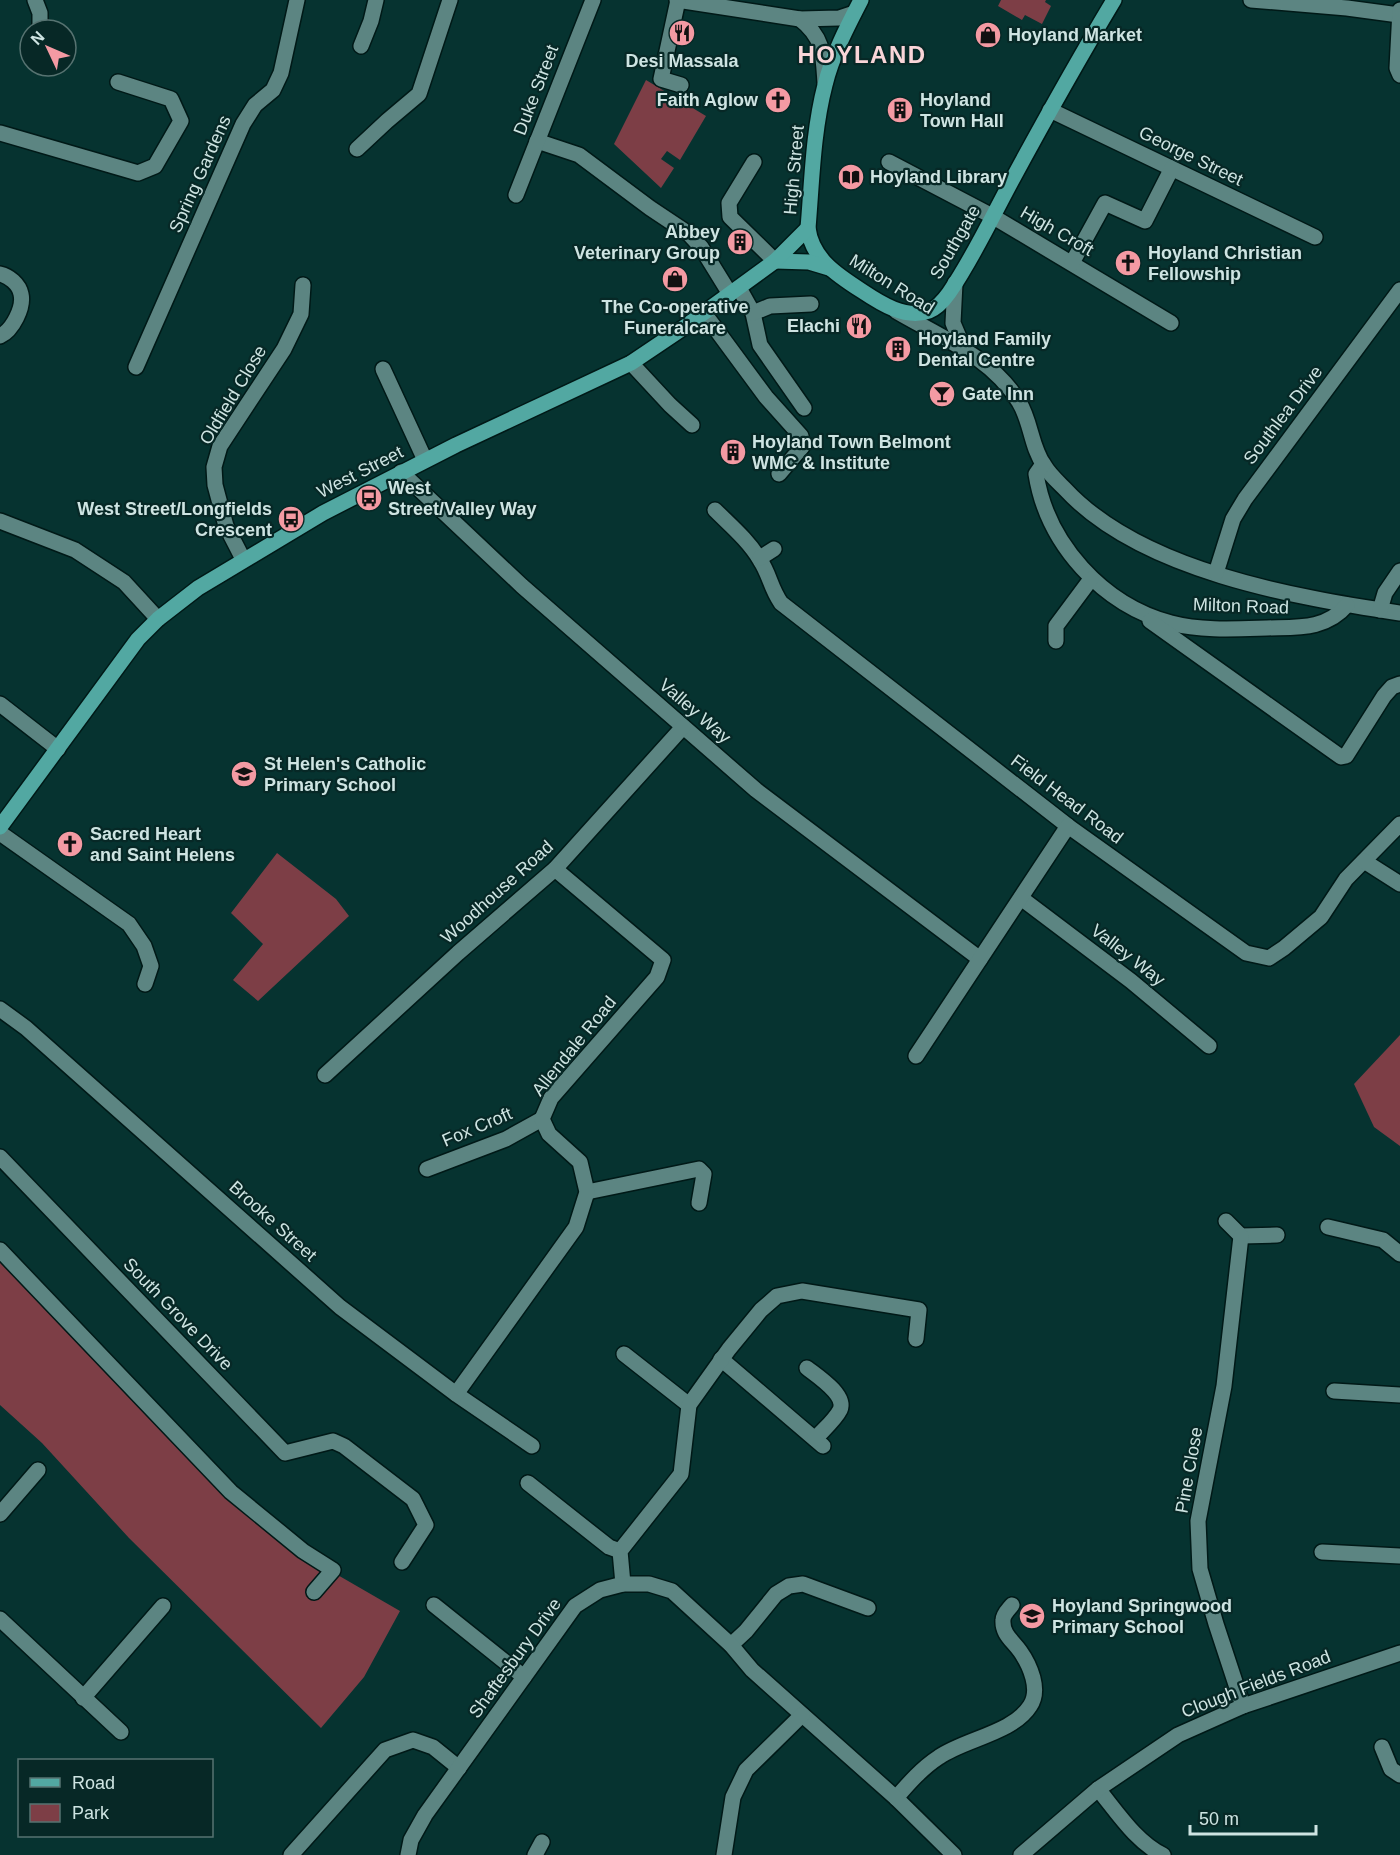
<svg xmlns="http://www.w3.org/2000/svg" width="1400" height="1855" viewBox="0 0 1400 1855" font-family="Helvetica,sans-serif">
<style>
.green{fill:#7d3e46}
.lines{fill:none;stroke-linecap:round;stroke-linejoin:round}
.minor-casing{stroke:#001917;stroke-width:18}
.major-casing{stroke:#001917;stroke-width:18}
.minor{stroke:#5c8582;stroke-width:15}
.major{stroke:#52a8a2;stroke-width:15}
.labels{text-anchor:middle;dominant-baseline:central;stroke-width:4.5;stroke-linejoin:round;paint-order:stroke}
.poi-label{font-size:18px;font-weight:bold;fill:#cee4e2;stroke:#072826;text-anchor:start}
.street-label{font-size:18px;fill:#cee4e2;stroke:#072826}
.district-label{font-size:24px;font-weight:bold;letter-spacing:1.5px;fill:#f9d5d8;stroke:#072826}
</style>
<rect width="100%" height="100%" fill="#063330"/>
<g class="green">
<polygon points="1001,0 1046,0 1045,2 1051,6 1042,24 1025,15 1022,20 998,6"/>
<polygon points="646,80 706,116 680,160 667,151 661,159 674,168 661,188 614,144"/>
<polygon points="277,853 336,899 349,916 258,1001 233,980 263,944 231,913"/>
<polygon points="1400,1035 1400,1146 1374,1127 1354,1084"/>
<polygon points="0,1259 230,1502 310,1559 400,1611 364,1677 321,1728 129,1538 42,1443 0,1405"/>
</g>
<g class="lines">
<defs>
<g id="minor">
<polyline points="35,0 40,13 40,30"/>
<polyline points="677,0 800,19 839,18 854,13"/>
<polyline points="678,0 661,79 681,85"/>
<polyline points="1251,0 1347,8 1399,15"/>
<polyline points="1400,10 1397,68 1400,75"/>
<path d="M800 19C824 38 823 55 825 83"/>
<polyline points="361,46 371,21 376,0"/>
<polyline points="1050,110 1315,237"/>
<polyline points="0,133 138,173 155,166 181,121 171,99 118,82"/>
<polyline points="537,141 579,155 650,208 689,234 701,247 730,294"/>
<polyline points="357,149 387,121 419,94 450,0"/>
<polyline points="754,162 729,203 730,217 775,261"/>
<polyline points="889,162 992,216 1171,323"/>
<polyline points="516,195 593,0"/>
<polyline points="1072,263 1105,203 1145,221 1172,168"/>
<path d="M0 274C9 276 19 284 21 294 24 307 13 330 0 336"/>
<polyline points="955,283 953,323 964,349"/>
<polyline points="739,288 753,313 760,345 804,408"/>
<path d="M896 311C940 337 992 357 1019 402 1031 421 1031 447 1044 465 1049 474 1058 482 1065 489 1141 571 1294 597 1400 613"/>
<polyline points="704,313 766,397 801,436 802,447 779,474"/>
<polyline points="753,313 770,306 811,304"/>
<polyline points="631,363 670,405 692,425"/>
<polyline points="136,367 243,124 255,105 273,90 281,73 297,0"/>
<polyline points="383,369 425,460"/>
<path d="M1043 464 1036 474C1047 544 1103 605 1171 623 1201 631 1235 629 1267 628 1297 627 1326 630 1347 605"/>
<polyline points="401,472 522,586 756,790 980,959"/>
<path d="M715 510C730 525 749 541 760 560 770 575 770 587 781 603L1068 826 1246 953 1269 958 1284 948 1321 917 1346 879 1400 824"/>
<polyline points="0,521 75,550 124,582 158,619"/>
<polyline points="760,558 774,549"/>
<polyline points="243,559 226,526 215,485 214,467 220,446 284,349 301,314 303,285"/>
<polyline points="1216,573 1233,519 1245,499 1400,290"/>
<polyline points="1380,610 1385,593 1400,571"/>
<polyline points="1150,621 1341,757 1346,756 1384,696 1392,687 1400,684"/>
<polyline points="1056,641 1056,626 1091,579"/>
<polyline points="0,704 58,749"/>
<polyline points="0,833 129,924 144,946 151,966 145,984"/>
<polyline points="1364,861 1400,884"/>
<polyline points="1021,898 1131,981 1209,1046"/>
<polyline points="0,1009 26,1028 340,1307 456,1394 532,1446"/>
<polyline points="916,1056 1068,826"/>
<polyline points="325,1075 458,953 555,869 683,727"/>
<polyline points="0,1157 285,1453 333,1441 344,1446 413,1499 426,1525 402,1562"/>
<polyline points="427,1169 506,1139 542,1119"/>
<polyline points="587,1192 699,1169 704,1174 699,1203"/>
<polyline points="1226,1221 1241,1236 1277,1235"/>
<polyline points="1328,1227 1383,1240 1400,1254"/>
<polyline points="1241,1236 1224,1386 1198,1521 1200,1569 1216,1624 1243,1706"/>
<polyline points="0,1250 231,1492 303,1551 333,1570 314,1592"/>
<polyline points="624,1354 689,1405"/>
<polyline points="721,1359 823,1446"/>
<path d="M807 1368C817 1376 847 1395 840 1410 835 1420 823 1430 815 1439"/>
<polyline points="1334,1391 1400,1395"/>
<polyline points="456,1394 576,1227 587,1192 580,1162 549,1134 542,1119 551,1098 657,977 663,960 555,869"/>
<polyline points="528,1483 609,1547 620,1551"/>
<polyline points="0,1514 38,1470"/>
<polyline points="1322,1552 1400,1556"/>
<polyline points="623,1584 620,1551 681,1474 689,1405 729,1349 761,1310 777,1296 802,1291 919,1310 916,1339"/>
<polyline points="434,1605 524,1677"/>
<polyline points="0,1619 121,1732"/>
<polyline points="731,1645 746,1631 776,1594 789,1586 803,1584 868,1608"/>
<polyline points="83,1698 163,1606"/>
<polyline points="1382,1747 1391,1769 1400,1775"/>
<path d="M1098 1789C1117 1812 1136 1842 1163 1855"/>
<path d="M896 1798C909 1783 922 1768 939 1757 965 1739 1013 1733 1030 1706 1041 1690 1030 1665 1020 1651 1012 1640 1002 1634 1003 1620 1003 1614 1009 1609 1012 1605"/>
<polyline points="291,1855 385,1750 413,1740 433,1747 459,1768"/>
<polyline points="408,1855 411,1840 425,1815 575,1606 600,1590 623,1584 649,1584 672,1591 731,1645 752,1670 896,1798 954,1855"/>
<polyline points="535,1855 542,1842"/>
<polyline points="724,1855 733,1797 746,1770 802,1715"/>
<polyline points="1021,1855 1098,1789 1178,1735 1243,1706 1400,1653"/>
</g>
<g id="major">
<path d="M861 0C847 27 832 56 825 85 813 131 812 181 808 228 812 259 837 275 862 291 880 303 906 320 929 311 937 308 944 300 949 293 973 258 991 219 1011 182 1044 121 1078 60 1114 0"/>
<polyline points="775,261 809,262 829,268"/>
<polyline points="0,827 138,639 158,619 198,588 323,513 456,445 631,363 683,328 775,261 808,228"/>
</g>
</defs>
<use href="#minor" class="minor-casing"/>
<use href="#major" class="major-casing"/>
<use href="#minor" class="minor"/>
<use href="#major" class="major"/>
</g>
<defs>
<symbol id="restaurant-disc" viewBox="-11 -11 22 22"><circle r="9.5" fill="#f49aa3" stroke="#072826"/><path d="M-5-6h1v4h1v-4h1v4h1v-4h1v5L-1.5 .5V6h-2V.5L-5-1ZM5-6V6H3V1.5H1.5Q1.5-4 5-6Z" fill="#111"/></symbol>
<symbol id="shop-disc" viewBox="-11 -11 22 22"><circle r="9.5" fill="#f49aa3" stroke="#072826"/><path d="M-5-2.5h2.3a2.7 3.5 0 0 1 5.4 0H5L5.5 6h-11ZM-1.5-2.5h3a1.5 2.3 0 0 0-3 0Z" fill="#111"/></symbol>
<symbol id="church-disc" viewBox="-11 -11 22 22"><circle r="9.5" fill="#f49aa3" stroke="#072826"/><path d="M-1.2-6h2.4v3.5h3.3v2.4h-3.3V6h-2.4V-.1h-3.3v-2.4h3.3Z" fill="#111"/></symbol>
<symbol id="building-disc" viewBox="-11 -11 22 22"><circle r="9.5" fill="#f49aa3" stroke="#072826"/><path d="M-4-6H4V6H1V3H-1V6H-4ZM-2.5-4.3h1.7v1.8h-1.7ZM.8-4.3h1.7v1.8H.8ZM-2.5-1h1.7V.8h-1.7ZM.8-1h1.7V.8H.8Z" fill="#111"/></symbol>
<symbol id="library-disc" viewBox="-11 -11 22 22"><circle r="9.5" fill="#f49aa3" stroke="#072826"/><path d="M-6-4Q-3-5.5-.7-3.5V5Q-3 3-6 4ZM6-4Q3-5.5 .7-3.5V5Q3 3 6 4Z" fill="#111"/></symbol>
<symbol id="bar-disc" viewBox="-11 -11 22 22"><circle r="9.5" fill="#f49aa3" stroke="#072826"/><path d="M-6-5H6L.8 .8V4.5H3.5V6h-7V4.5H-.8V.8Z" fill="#111"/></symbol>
<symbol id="bus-disc" viewBox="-11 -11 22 22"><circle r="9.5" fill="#f49aa3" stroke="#072826"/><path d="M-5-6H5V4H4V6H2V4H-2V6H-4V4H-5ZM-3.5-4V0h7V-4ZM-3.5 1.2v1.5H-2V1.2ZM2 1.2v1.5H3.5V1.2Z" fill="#111"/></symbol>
<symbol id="school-disc" viewBox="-11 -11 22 22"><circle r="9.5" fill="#f49aa3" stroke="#072826"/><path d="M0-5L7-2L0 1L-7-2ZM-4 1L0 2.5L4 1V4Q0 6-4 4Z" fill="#111"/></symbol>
</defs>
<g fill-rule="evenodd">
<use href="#restaurant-disc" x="667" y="18" width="30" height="30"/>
<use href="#shop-disc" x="973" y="20" width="30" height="30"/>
<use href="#church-disc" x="763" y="85" width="30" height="30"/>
<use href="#building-disc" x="885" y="95" width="30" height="30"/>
<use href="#library-disc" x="836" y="162" width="30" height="30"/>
<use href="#building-disc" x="725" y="227" width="30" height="30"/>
<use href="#church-disc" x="1113" y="248" width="30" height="30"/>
<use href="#shop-disc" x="660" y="264" width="30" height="30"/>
<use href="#restaurant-disc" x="844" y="311" width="30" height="30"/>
<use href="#building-disc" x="883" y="334" width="30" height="30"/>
<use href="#bar-disc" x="927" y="379" width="30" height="30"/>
<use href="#building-disc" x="718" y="437" width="30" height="30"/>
<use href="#bus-disc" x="354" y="483" width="30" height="30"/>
<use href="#bus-disc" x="276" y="504" width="30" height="30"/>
<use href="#school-disc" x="229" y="759" width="30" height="30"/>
<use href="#church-disc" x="55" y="829" width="30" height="30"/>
<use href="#school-disc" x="1017" y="1601" width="30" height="30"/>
</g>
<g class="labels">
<g class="poi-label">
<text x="1008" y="35">Hoyland Market</text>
<text x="682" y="61" text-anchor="middle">Desi Massala</text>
<text x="758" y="100" text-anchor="end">Faith Aglow</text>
<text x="920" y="100">Hoyland<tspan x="920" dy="21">Town Hall</tspan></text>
<text x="870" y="177">Hoyland Library</text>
<text x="720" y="232" text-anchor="end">Abbey<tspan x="720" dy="21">Veterinary Group</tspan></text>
<text x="1148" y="253">Hoyland Christian<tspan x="1148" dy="21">Fellowship</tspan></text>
<text x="675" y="307" text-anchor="middle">The Co-operative<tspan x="675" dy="21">Funeralcare</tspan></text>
<text x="840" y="326" text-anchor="end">Elachi</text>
<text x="918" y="339">Hoyland Family<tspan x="918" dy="21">Dental Centre</tspan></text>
<text x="962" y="394">Gate Inn</text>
<text x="752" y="442">Hoyland Town Belmont<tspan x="752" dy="21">WMC &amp; Institute</tspan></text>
<text x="388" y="488">West<tspan x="388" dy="21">Street/Valley Way</tspan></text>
<text x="272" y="509" text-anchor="end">West Street/Longfields<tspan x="272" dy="21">Crescent</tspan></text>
<text x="264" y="764">St Helen's Catholic<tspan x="264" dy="21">Primary School</tspan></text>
<text x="90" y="834">Sacred Heart<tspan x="90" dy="21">and Saint Helens</tspan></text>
<text x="1052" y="1606">Hoyland Springwood<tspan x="1052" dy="21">Primary School</tspan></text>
</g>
<g class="street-label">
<text transform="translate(536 90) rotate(-69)">Duke Street</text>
<text transform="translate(1191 156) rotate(26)">George Street</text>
<text transform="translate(794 170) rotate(-85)">High Street</text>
<text transform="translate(200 174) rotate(-66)">Spring Gardens</text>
<text transform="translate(1057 231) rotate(30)">High Croft</text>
<text transform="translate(955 242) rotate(-60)">Southgate</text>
<text transform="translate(892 284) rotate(32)">Milton Road</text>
<text transform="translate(233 395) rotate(-59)">Oldfield Close</text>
<text transform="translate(1283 415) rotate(-53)">Southlea Drive</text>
<text transform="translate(360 472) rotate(-27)">West Street</text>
<text transform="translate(1241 606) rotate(2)">Milton Road</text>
<text transform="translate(695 711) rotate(41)">Valley Way</text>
<text transform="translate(1067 799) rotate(37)">Field Head Road</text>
<text transform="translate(497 892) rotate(-42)">Woodhouse Road</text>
<text transform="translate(1128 955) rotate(38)">Valley Way</text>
<text transform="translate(574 1046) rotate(-51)">Allendale Road</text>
<text transform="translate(477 1127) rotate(-23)">Fox Croft</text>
<text transform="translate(273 1221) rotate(42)">Brooke Street</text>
<text transform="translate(178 1314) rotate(46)">South Grove Drive</text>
<text transform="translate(1189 1470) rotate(-80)">Pine Close</text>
<text transform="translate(515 1658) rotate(-54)">Shaftesbury Drive</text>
<text transform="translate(1256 1684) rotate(-21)">Clough Fields Road</text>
</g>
<g class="district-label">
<text x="862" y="54">HOYLAND</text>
</g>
</g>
<rect x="18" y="1759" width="195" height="78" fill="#072826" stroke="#577371" stroke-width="1.5"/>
<rect x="30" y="1778" width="30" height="9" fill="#52a8a2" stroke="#577371" stroke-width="1.5"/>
<text x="72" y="1789" font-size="18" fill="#cee4e2">Road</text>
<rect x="30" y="1804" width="30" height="18" fill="#7d3e46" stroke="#577371" stroke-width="1.5"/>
<text x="72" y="1819" font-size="18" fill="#cee4e2">Park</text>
<g transform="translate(48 48) rotate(314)"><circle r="28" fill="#072826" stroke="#577371" stroke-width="1.5"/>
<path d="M0-4.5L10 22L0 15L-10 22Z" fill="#f49aa3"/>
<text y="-9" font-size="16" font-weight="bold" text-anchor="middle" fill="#cee4e2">N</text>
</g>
<path d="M1190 1825v9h126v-9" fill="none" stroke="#cee4e2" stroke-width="3"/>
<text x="1199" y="1825" font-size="18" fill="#cee4e2" stroke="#072826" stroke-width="4.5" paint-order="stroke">50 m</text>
</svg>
